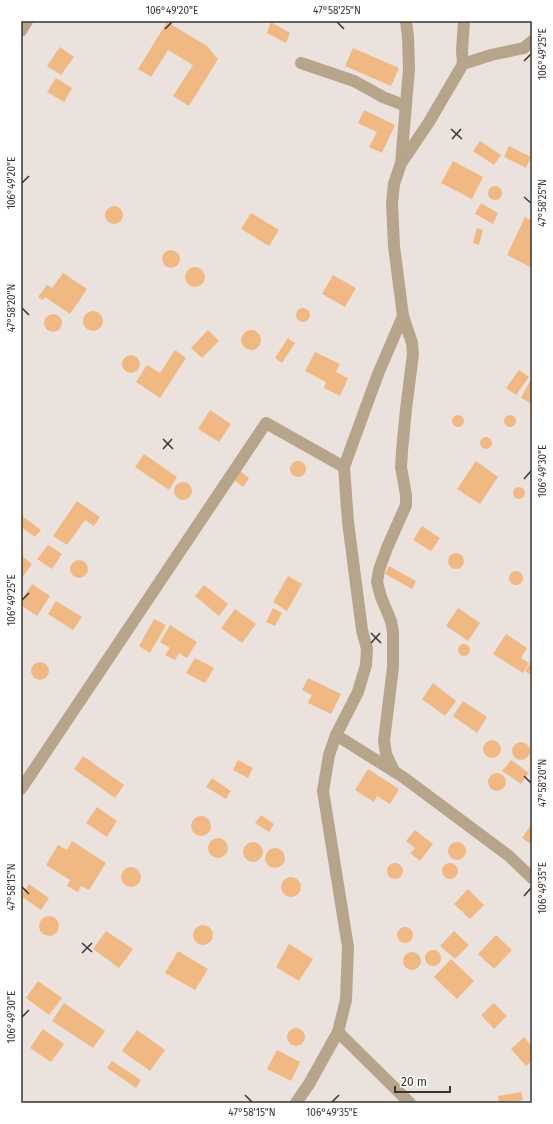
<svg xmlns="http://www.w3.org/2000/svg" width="553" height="1124" viewBox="0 0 553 1124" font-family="'Fira Sans',sans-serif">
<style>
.building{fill:#f0b984}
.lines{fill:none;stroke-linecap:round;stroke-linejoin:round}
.street{stroke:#b7a58b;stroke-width:12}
.ticks{fill:none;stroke:#373432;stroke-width:1.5}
.neatline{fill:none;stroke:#373432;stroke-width:1.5}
.ticks-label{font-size:10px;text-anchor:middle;fill:#373432}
</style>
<rect width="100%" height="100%" fill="#ebe2dd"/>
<g class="building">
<polygon points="167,22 207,46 218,59 189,106 173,96 193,65 168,50 151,77 138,69"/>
<polygon points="271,22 290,33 286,43 267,33"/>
<polygon points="60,47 74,57 61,75 47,66"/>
<polygon points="353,48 399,68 391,86 345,66"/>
<polygon points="56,78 72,88 64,102 47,92"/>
<polygon points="364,110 395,125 382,153 369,147 377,132 358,123"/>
<polygon points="480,141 501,155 494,165 473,151"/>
<polygon points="509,146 531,157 526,168 504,157"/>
<polygon points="453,161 483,177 472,199 441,183"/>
<circle cx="495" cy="193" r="7"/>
<polygon points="481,203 498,213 493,224 475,214"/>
<circle cx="114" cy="215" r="9"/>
<polygon points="251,213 279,230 269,246 241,229"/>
<polygon points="525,217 532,221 532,268 507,255"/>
<polygon points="477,228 483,230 479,245 473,243"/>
<circle cx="171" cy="259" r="9"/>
<circle cx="195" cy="277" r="10"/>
<polygon points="63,273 87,289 70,314 45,297 43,300 38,297 47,285 52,288"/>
<polygon points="333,275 356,288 345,307 322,294"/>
<circle cx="303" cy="315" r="7"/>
<circle cx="93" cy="321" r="10"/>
<circle cx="53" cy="323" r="9"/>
<polygon points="208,330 219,341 202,358 191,348"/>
<circle cx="251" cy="340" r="10"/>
<polygon points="288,338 295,343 282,363 275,358"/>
<polygon points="175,350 186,358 160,398 136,382 147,365 160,373"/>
<polygon points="315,352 340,364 336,372 348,378 340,396 324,388 326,382 305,371"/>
<circle cx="131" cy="364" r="9"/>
<polygon points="519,370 529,377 516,395 506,388"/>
<polygon points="530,381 532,382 532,404 521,398"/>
<polygon points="210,410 231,424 219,442 198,429"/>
<circle cx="458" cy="421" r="6"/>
<circle cx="510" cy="421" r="6"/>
<circle cx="486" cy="443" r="6"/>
<polygon points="144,454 177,477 169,490 135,467"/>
<circle cx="298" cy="469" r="8"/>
<polygon points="476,461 498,477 480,504 457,489"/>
<polygon points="240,471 249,478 243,487 233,479"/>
<circle cx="183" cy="491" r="9"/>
<circle cx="519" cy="493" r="6"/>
<polygon points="77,501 100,517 94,526 85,520 67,545 53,536"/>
<polygon points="21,515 41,530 35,537 21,527"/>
<polygon points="422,526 440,538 431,551 413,540"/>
<polygon points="48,545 62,554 52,569 37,559"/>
<circle cx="456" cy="561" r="8"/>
<polygon points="21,555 32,564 21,579"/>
<circle cx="79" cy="569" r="9"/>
<polygon points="389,566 416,581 412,589 385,574"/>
<circle cx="516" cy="578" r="7"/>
<polygon points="288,576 302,584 287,611 273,602"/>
<polygon points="32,584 50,596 37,616 21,605 21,601"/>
<polygon points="204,585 228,604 219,616 195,596"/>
<polygon points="56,601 82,617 73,630 48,614"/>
<polygon points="273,608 282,613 275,626 266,622"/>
<polygon points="458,608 480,623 468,641 446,626"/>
<polygon points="235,609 256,624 242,643 221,628"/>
<polygon points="154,619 166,625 150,653 139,646"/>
<polygon points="170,625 197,642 187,658 179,653 175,660 165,655 170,648 160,642"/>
<polygon points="506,634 527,648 521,658 529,663 523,673 493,654"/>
<circle cx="464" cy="650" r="6"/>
<polygon points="195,658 214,668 205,683 186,673"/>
<polygon points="532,661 532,676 525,671"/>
<circle cx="40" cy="671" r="9"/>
<polygon points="308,678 341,694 331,714 308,703 312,695 302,690"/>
<polygon points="433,683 456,701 445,716 422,699"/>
<polygon points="463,701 487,717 477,733 453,716"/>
<circle cx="492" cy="749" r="9"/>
<circle cx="521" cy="751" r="9"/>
<polygon points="83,756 124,785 115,798 74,769"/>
<polygon points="238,760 253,768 248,778 233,770"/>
<polygon points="511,760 529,773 521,784 502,771"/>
<polygon points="368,769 399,789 390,804 377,796 374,802 355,790"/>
<circle cx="497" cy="782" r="9"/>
<polygon points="212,778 231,791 226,799 206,787"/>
<polygon points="97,807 117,821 107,837 86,823"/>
<polygon points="261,815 274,824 269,832 255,823"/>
<circle cx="201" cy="826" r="10"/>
<polygon points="532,824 532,845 522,838"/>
<polygon points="415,830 433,844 420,861 410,853 415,848 406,841"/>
<circle cx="218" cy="848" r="10"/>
<polygon points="72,841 106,863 89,890 81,886 78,892 67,886 70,880 46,865 58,845 67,850"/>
<circle cx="457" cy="851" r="9"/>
<circle cx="253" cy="852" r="10"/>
<circle cx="275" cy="858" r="10"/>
<circle cx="450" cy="871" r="8"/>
<circle cx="395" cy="871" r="8"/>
<circle cx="131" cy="877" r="10"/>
<circle cx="291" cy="887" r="10"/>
<polygon points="29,884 49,898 41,910 21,896"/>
<polygon points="468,889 484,905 470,919 454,904"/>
<circle cx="49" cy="926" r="10"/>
<circle cx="203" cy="935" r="10"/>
<circle cx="405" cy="935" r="8"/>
<polygon points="106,931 133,949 119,968 93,949"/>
<polygon points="454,931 469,945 455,959 440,946"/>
<polygon points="496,935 512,950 494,969 478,954"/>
<polygon points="289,944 313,959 299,981 276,967"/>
<circle cx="433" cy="958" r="8"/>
<polygon points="178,951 208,969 195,990 165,973"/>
<circle cx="412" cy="961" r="9"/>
<polygon points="451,959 474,981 457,999 434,977"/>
<polygon points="38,981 62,998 49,1015 26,998"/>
<polygon points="64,1003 105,1031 93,1048 52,1021"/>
<polygon points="494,1003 507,1016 494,1029 481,1015"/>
<circle cx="296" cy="1037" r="9"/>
<polygon points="43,1029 64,1044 51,1062 30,1048"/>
<polygon points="137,1030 165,1050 150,1071 122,1051"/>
<polygon points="524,1037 532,1047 532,1061 526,1066 511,1049"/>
<polygon points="277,1050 300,1062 291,1081 267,1069"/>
<polygon points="112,1061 141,1080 136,1088 107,1068"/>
<polygon points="521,1092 523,1100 509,1103 499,1103 498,1096"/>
</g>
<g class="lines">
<g class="street">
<polyline points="21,31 27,21"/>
<polyline points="301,63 354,81 383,97 406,106"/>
<polyline points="463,64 462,51 464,21"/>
<polyline points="402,162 429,122 463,64 491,55 524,48 532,41"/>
<polyline points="336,735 403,777 509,856 532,878"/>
<polyline points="394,771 386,754 384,741 393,667 393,632 391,621 381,597 377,582 379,570 387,548 406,505 406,495 401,467 402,451 406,409 413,354 412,343 403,316"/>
<polyline points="21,789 266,423 344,467"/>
<polyline points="338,1032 410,1103"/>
<polyline points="296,1103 309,1084 338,1032 346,1000 348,947 323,791 329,755 336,735 358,692 366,665 367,649 362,630 348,522 344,467 378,374 403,316 394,246 392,203 394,184 401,163 409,69 408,37 406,21"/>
</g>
</g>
<path class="ticks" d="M337 22 344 29M165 29 172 22M524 61 531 54M451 129 462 139M452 139 461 129M22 183 29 176M524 197 531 203M22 308 29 315M163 439 173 449M163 449 172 439M524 479 531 471M22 600 29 593M371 633 381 643M371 643 380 633M524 776 531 783M22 887 29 894M524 896 531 888M82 943 92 952M82 953 92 943M22 1017 29 1010M245 1095 252 1102M332 1102 339 1095"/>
<rect width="553" height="1124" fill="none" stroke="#ffffff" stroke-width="44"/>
<path d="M395 1086v6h55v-6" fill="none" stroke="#373432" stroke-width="2"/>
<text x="401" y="1086" font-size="12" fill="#373432" stroke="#ffffff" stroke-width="3" paint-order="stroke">20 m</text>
<rect x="22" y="22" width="509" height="1080" class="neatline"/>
<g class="ticks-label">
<text x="172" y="14">106°49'20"E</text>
<text x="337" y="14">47°58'25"N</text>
<text transform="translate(542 54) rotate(-90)" y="4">106°49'25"E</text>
<text transform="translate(11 183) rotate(-90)" y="4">106°49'20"E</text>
<text transform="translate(542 203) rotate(-90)" y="4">47°58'25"N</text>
<text transform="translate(11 308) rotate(-90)" y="4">47°58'20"N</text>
<text transform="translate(542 471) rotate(-90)" y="4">106°49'30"E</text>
<text transform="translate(11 600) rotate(-90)" y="4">106°49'25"E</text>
<text transform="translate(542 783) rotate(-90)" y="4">47°58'20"N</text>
<text transform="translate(11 887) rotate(-90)" y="4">47°58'15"N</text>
<text transform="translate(542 888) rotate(-90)" y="4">106°49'35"E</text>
<text transform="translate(11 1017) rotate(-90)" y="4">106°49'30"E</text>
<text x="252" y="1116">47°58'15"N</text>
<text x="332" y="1116">106°49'35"E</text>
</g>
</svg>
